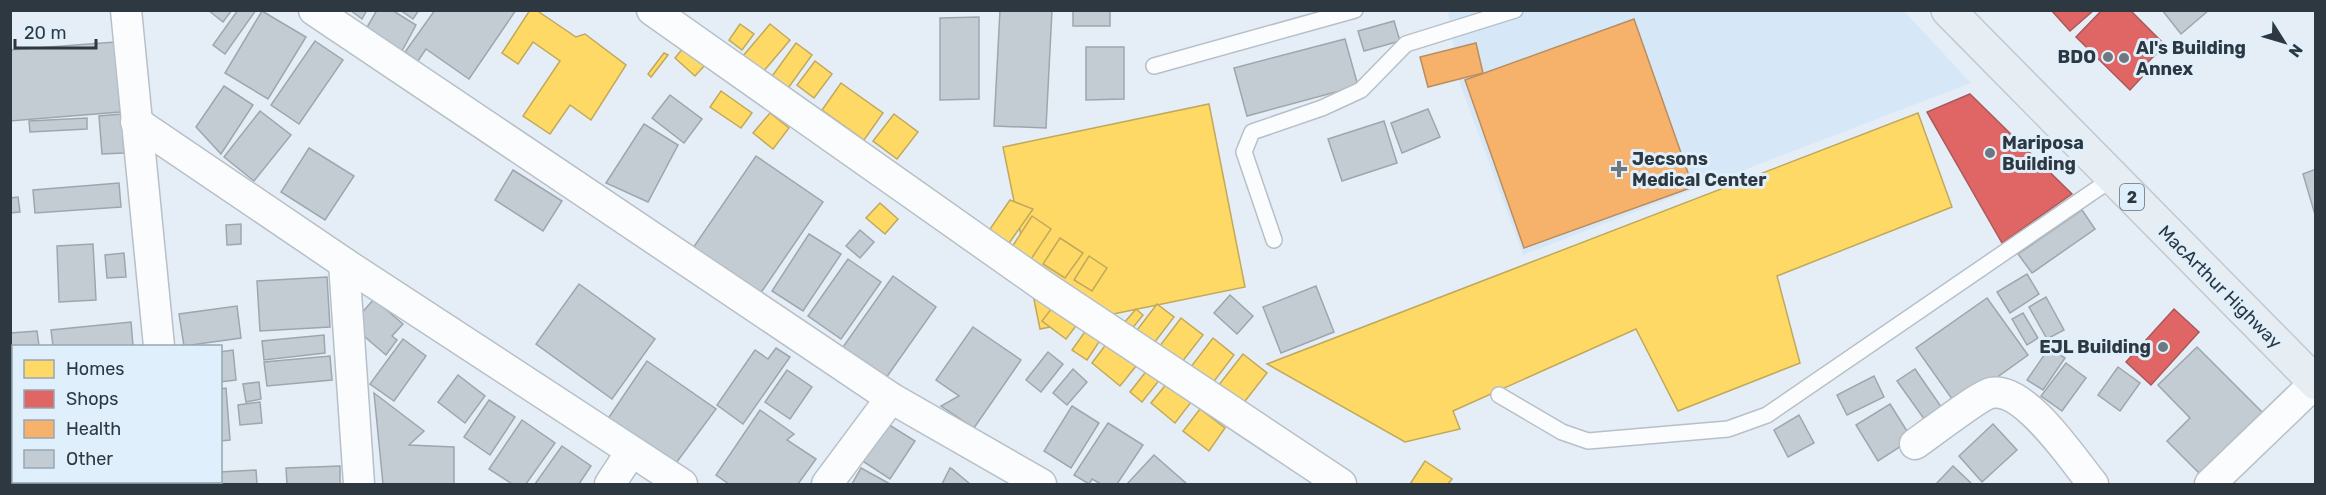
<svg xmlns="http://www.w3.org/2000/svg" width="2326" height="495" viewBox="0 0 2326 495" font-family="Rubik,sans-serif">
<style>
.built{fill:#d6e8f8}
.homes{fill:#ffd966;stroke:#c0a95b;stroke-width:1.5}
.shops{fill:#e06666;stroke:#aa585b;stroke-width:1.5}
.health{fill:#f6b26b;stroke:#ba8d5e;stroke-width:1.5}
.building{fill:#c3ccd3;stroke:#9ea6ad;stroke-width:1.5}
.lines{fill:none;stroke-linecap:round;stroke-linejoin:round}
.lane-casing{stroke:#b7c0c7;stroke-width:18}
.street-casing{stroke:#b7c0c7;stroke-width:33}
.highway-casing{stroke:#c3c9ce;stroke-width:36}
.lane{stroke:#fbfcfe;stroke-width:15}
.street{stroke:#fbfcfe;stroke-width:30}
.highway{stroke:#e7eef3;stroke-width:33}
.poi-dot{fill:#6d7880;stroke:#dfeffc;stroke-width:2}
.labels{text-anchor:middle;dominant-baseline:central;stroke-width:6;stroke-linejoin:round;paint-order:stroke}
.shield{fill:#dfeffc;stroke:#626f78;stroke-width:1.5}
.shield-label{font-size:16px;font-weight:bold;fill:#2d3840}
.poi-label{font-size:18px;font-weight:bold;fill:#2d3840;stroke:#dfeffc;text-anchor:start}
.street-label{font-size:18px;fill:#2d3840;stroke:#dfeffc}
</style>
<rect width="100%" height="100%" fill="#e5eef6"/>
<polygon class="built" points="1448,11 1904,11 1971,83 1523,255 1459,81"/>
<g class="homes">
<polygon points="530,10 536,10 576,37 585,34 626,65 591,120 570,105 550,134 523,116 560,61 533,42 518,64 502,53"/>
<polygon points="740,24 754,34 742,50 729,40"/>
<polygon points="770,24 790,40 763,72 743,56"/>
<polygon points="796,43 812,55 786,91 770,79"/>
<polygon points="684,47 705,65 695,76 675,58"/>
<polygon points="664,53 668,55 651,77 648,74"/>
<polygon points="815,61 832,74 814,98 797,85"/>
<polygon points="841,83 883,113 864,140 822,110"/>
<polygon points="721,91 752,113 741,128 710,107"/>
<polygon points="1209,104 1245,287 1040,329 1003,147"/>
<polygon points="770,113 789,128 773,149 753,133"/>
<polygon points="1918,113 1952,207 1777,276 1800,363 1678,411 1636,329 1453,411 1460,429 1405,442 1267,364"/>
<polygon points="894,114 918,132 897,159 873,141"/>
<polygon points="1010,200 1033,209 1007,246 988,232"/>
<polygon points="880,203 898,219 885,234 866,218"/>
<polygon points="1032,216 1051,229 1031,259 1012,247"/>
<polygon points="1060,238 1083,253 1065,278 1043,264"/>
<polygon points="1089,256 1107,268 1092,291 1074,280"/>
<polygon points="1055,304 1079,322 1066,339 1042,321"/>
<polygon points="1157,304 1174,317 1151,347 1134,334"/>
<polygon points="1136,309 1143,315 1131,330 1124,323"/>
<polygon points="1181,318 1203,335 1178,367 1156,351"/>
<polygon points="1089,326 1103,336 1087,360 1072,350"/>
<polygon points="1213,338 1234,355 1212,384 1190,368"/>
<polygon points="1107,343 1136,366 1120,386 1092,363"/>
<polygon points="1243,354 1267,373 1242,405 1218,386"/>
<polygon points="1148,369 1161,378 1142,402 1130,392"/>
<polygon points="1168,382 1192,401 1175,423 1151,403"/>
<polygon points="1200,409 1225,428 1209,451 1183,431"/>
<polygon points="1425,461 1452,479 1448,484 1410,484"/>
</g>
<g class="shops">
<polygon points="2051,10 2094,10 2070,31"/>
<polygon points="2102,10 2130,10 2165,45 2138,72 2142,77 2130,90 2076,37"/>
<polygon points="1970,94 2072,194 2002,243 1927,112"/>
<polygon points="2174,309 2199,332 2151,385 2126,362"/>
</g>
<g class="health">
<polygon points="1634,19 1693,187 1524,248 1465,80"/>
<polygon points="1476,43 1483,73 1428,87 1420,57"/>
</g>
<g class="building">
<polygon points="208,10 232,10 223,22"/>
<polygon points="238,10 256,10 225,54 213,45"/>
<polygon points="350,10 367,10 362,19"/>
<polygon points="377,10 392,10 416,25 402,51 366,29"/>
<polygon points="400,10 419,10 413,19"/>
<polygon points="435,10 516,10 469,79 426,49 418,61 405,52"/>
<polygon points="1000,10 1052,10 1046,128 994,126"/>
<rect x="1073" y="10" width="37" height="16"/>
<polygon points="2162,10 2209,10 2181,34"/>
<polygon points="262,11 306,37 268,99 225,73"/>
<polygon points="979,17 979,99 940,100 940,18"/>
<polygon points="1394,21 1400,41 1364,51 1358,31"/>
<polygon points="1345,39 1358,86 1247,116 1234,68"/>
<polygon points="315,41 343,60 299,124 271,105"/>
<polygon points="115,42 120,112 10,121 10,50"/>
<polygon points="1086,47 1124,47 1124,99 1086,100"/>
<polygon points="224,86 253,105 221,154 196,127"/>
<polygon points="670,95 702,119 684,143 652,118"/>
<polygon points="1428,109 1440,137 1402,153 1391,123"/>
<polygon points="260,111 291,135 254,181 224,157"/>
<polygon points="122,114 124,153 102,154 99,116"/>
<polygon points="87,118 87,129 30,132 29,121"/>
<polygon points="1384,121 1397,163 1342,181 1328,139"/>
<polygon points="644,124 678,145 648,202 606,183"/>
<polygon points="309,148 354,176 325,220 281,192"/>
<polygon points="756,156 823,202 760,294 693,248"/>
<polygon points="2316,169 2316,218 2303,174"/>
<polygon points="513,170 562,201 543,231 495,200"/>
<polygon points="119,183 121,207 35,213 33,190"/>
<polygon points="18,197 20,212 10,213 10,198"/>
<polygon points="2082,210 2095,229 2032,273 2018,254"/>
<polygon points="241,224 241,244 227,245 226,225"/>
<polygon points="860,230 874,242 860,258 846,246"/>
<polygon points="809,234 841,254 803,311 772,291"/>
<polygon points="93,244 96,300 59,302 57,246"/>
<polygon points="124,253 126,277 107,278 105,255"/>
<polygon points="848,259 881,282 841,339 808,316"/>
<polygon points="2027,274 2039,294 2010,313 1997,292"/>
<polygon points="893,276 936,307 886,378 843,347"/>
<polygon points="327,277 330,327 260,331 257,281"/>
<polygon points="579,284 655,339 612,399 536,344"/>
<polygon points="1316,286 1334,332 1281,353 1263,307"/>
<polygon points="1230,295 1253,316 1237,334 1214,313"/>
<polygon points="2046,297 2064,330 2047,339 2029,307"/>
<polygon points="1987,298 2028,355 1957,406 1916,348"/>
<polygon points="374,299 403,324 392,336 397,340 386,355 351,325"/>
<polygon points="237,306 241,338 184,346 179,314"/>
<polygon points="2023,313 2038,338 2027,345 2012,319"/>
<polygon points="131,322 133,346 53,346 51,330"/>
<polygon points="973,327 1021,360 974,428 941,406 959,396 936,380"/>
<polygon points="37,331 39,346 14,346 14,352 10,353 10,333"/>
<polygon points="324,335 325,353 264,360 262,341"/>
<polygon points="403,339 426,356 394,401 370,384"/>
<polygon points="2197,347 2268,418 2206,480 2167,441 2190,418 2158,385"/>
<polygon points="776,348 790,357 743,424 717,405 755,350 768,359"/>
<polygon points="2049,348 2065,358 2043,390 2027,380"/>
<polygon points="233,350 236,380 220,382 220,352"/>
<polygon points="1048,352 1063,364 1041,392 1026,380"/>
<polygon points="330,356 332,380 267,386 264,362"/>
<polygon points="647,361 716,409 668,474 603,426"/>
<polygon points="2066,363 2086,378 2062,411 2041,396"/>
<polygon points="2118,367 2140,383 2120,411 2098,395"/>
<polygon points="1073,369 1087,382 1067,405 1053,393"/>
<polygon points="1915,369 1944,411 1927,423 1897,381"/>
<polygon points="787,370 812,387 790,419 765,402"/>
<polygon points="458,375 485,396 465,423 438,402"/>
<polygon points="1874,376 1884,397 1847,415 1837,395"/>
<polygon points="259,382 261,399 246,402 243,384"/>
<polygon points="226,388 230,440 220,441 220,389"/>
<polygon points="374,393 424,431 409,445 454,447 454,484 383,484"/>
<polygon points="489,400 515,417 490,455 464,437"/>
<polygon points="260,402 262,423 240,425 238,405"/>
<polygon points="1890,404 1912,439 1878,461 1856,425"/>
<polygon points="1072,406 1099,423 1071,468 1044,451"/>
<polygon points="760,410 794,434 787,440 816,459 798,484 729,484 716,475"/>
<polygon points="1799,415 1814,443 1788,457 1774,430"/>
<polygon points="522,420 555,443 526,484 512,484 489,469"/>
<polygon points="883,421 915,441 890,479 858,458"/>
<polygon points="1108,423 1143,445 1117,484 1101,484 1092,479 1089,484 1074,475"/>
<polygon points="1993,424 2017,450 1982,482 1959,456"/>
<polygon points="562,446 591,466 579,484 535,484"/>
<polygon points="1154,455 1187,484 1127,484"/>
<polygon points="340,466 340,484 287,484 286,468"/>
<polygon points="1953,466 1972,484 1936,484"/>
<polygon points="861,468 890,484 852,484"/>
<polygon points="950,468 952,469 970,484 942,484"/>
<polygon points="256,470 257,484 190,484 190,482 220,482 220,472"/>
<polygon points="27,482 122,482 96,484 28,484"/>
</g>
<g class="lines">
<defs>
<g id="lane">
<polyline points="1154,66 1355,10"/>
<polyline points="1274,240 1244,152 1252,132 1322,108 1361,90 1406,44 1515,10"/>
<polyline points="1499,395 1562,432 1588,441 1728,429 1767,415 2113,178"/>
</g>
<g id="street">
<polyline points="126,10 159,346"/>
<polyline points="314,10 891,398 1041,484"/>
<polyline points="652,10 1042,285 1341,484"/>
<polyline points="136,122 344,263 682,484"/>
<polyline points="344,263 359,484"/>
<path d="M1915 444C1928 435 1980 395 1991 393 2025 386 2073 460 2093 484"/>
<polyline points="173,482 173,484"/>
<polyline points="610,484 631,452"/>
<polyline points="827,484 891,398"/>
<polyline points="2210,484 2315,383"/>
</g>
<polyline id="highway" points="1948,10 2316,383"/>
</defs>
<use href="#lane" class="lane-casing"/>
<use href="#street" class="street-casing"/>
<use href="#highway" class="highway-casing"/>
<use href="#lane" class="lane"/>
<use href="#street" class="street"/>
<use href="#highway" class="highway"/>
</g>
<g class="poi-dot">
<circle cx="2108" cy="57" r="6"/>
<circle cx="2124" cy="58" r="6"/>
<circle cx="1990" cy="153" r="6"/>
<path d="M1616 160h6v6h6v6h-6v6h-6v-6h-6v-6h6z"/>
<circle cx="2163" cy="347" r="6"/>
</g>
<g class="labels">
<rect class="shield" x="2120" y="184" width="24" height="26" rx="4.5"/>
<g class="shield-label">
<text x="2132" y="197">2</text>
</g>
<g class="poi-label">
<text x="2136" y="48">Al's Building<tspan x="2136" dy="21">Annex</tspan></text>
<text x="2096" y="57" text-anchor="end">BDO</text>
<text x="2002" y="143">Mariposa<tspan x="2002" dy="21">Building</tspan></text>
<text x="1632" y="159">Jecsons<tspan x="1632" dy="21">Medical Center</tspan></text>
<text x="2151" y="347" text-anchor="end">EJL Building</text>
</g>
<g class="street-label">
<text transform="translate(2220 287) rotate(45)">MacArthur Highway</text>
</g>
</g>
<rect width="2326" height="495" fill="none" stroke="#2d3840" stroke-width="24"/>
<rect x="12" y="345" width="210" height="138" fill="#dfeffc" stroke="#98a6b1" stroke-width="1.5"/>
<rect x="24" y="360" width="30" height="18" fill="#ffd966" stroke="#98a6b1" stroke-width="1.5"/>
<text x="66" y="375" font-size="18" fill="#2d3840">Homes</text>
<rect x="24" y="390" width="30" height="18" fill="#e06666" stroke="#98a6b1" stroke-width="1.5"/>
<text x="66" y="405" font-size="18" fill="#2d3840">Shops</text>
<rect x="24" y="420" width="30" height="18" fill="#f6b26b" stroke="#98a6b1" stroke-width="1.5"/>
<text x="66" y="435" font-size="18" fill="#2d3840">Health</text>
<rect x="24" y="450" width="30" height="18" fill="#c3ccd3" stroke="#98a6b1" stroke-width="1.5"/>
<text x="66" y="465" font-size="18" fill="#2d3840">Other</text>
<g transform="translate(2284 42) rotate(127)" stroke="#dfeffc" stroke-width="4.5" paint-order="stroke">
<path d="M0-4.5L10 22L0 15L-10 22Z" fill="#2d3840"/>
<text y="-9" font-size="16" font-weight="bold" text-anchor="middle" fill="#2d3840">N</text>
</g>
<path d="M15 39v9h81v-9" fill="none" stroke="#2d3840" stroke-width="3"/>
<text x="24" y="39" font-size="18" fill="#2d3840" stroke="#dfeffc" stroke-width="4.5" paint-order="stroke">20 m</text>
</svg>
